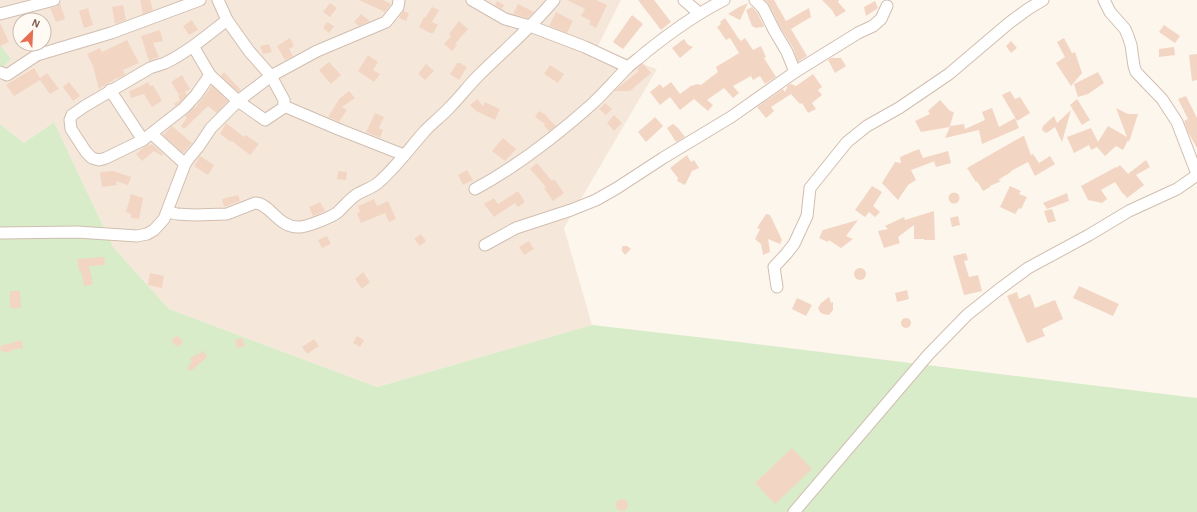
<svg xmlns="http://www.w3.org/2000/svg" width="1197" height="512" viewBox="0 0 1197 512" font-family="'Alegreya Sans',sans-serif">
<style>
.residential{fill:#f5e8da;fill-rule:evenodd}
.green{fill:#d8ecc9}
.building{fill:#f3d5c3}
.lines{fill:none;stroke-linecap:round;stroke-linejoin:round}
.minor-casing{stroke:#d1beb0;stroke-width:13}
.minor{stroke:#fff;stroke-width:11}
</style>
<rect width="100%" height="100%" fill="#fdf6ec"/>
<path class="residential" d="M0 0H621L597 48 657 69 564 228 592 325 377 387 169 309 113 247 54 122 24 143 0 124ZM20 20H44V44H20Z"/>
<g class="green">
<polygon points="0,45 11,59 0,70"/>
<polygon points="54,122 113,247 169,309 377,387 592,325 714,339 1197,398 1197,512 0,512 0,124 24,143"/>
</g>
<g class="building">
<polygon points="140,0 150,0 153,10 143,14"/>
<polygon points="359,0 383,0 391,4 385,12"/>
<polygon points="567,0 596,0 607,5 596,28 589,24 591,21 581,16 585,9"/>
<polygon points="638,0 654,0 671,22 661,30"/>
<polygon points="765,0 774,0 786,21 809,8 811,17 791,29 807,56 798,62 793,48 780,27 769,5"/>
<polygon points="822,0 839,0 838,2 846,11 836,17 832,10"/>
<polygon points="497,1 504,5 502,9 495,5"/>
<polygon points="875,1 878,8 866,16 864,7"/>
<polygon points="60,3 65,19 56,22 50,8 56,7"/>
<polygon points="330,3 337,8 330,17 323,12"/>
<polygon points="748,3 740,20 728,14 739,7"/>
<polygon points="518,4 534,12 528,18 513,14"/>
<polygon points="123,5 126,20 115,24 112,7"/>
<polygon points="432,7 439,10 432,22 438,25 433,33 430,33 419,27 424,17 425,18"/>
<polygon points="752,7 757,12 764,26 761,28 761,27 756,28 752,26 746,10"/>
<polygon points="88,8 93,25 84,28 79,11"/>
<polygon points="403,11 409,13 406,21 399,18"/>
<polygon points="556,12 573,21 567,33 549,26"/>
<polygon points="361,14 370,21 359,26 354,22"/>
<polygon points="632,15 643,24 623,49 613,42"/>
<polygon points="725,18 739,39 741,41 745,38 753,50 761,46 766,57 764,58 776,77 765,84 760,76 753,80 751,76 733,86 739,93 733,98 724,88 707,100 713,105 708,111 694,99 680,110 670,97 660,105 650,92 660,84 663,88 671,82 680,94 692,85 693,86 696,84 701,85 718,72 716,67 739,53 730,38 726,40 717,27 721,24 720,22"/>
<polygon points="192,20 198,30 189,35 183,26"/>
<polygon points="459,21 468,29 455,44 457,45 452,51 444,44 451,36 449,34"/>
<polygon points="327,22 334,26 329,33 323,28"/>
<polygon points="0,23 9,42 0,46"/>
<polygon points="1164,25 1180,36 1175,43 1159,32"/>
<polygon points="160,30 163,41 153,43 159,57 149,61 141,36"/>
<polygon points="290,38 294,46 289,49 293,56 285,60 277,46"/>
<polygon points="1064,38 1072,53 1075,52 1082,73 1071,86 1056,63 1065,57 1057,42"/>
<polygon points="684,39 688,45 693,47 680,58 672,48"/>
<polygon points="127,40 139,63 123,70 125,75 113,80 113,81 106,84 99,89 93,66 87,54 100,48 102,52"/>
<polygon points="1011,41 1017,48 1011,53 1006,46"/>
<polygon points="269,44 272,52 263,54 260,46"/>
<polygon points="1174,47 1175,55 1159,57 1159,49"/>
<polygon points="1197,54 1197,80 1192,81 1189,55"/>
<polygon points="368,55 378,62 373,70 380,74 374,82 358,71"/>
<polygon points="831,58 841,58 846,66 835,73 828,60"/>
<polygon points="329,62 341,75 331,84 319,70"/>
<polygon points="457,63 460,63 467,67 459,80 450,74"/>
<polygon points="426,64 434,71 425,80 418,74"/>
<polygon points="643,64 651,73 630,91 614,91 639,71 637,69"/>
<polygon points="550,65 564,74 558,83 544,74"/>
<polygon points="34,68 40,78 47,73 59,89 50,94 40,80 14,96 6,85"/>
<polygon points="224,72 241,90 238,92 221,76"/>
<polygon points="1098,72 1104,83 1088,94 1078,97 1074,84"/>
<polygon points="813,74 822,87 818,90 822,95 812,103 816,109 808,113 802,103 800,104 791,94 771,107 774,111 766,118 757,107 783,89 785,92 788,85 791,84 796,86"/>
<polygon points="182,75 190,89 179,95 171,82"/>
<polygon points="69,82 80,96 73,101 63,87"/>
<polygon points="148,82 150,86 153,85 162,101 152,107 144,94 131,98 129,91 139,87"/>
<polygon points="212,86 228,101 217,113 208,106 184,129 181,126 187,118 185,116 194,107 195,108"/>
<polygon points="349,91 355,98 342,107 347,110 339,122 329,117 328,117 340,98"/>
<polygon points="1010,91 1015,99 1020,97 1030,113 1017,121 1002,95"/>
<polygon points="185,92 187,95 176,106 174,104 180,100 178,96"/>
<polygon points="1186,96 1197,118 1197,148 1188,132 1184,121 1188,119 1178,99"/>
<polygon points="477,99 483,106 485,102 500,109 495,120 476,111 470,105"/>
<polygon points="1077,99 1090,120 1082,125 1070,105"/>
<polygon points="940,100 950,111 954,112 950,126 964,124 965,129 985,120 982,112 992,108 999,127 1015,118 1019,128 982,144 979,130 945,138 950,127 921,132 915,121 930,114 928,111"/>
<polygon points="605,103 612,109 606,115 599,109"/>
<polygon points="1116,108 1128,114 1138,114 1129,142 1128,140 1123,150 1116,146 1105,156 1097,147 1091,150 1089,145 1074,153 1067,137 1091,128 1098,142 1108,126 1127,137"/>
<polygon points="1071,110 1062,142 1055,127 1048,132 1046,133 1042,130 1043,126 1054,116 1057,123"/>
<polygon points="539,111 546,115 546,116 556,126 549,131 544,126 545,124 535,117"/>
<polygon points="375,113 384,117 379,128 383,130 380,138 366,132"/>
<polygon points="614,115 622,123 614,131 607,123"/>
<polygon points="655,117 663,126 646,142 638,132"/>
<polygon points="226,123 244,137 246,135 259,144 250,155 232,141 231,142 220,134"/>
<polygon points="673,124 678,128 685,137 676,142 667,128"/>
<polygon points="172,126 192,143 183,153 163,135"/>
<polygon points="1023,136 1024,136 1031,155 1033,154 1039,163 1050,156 1055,164 1035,176 1028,162 1011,171 1011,172 998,180 1001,181 990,186 990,187 983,191 977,181 976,182 967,168"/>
<polygon points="503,138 516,149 505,161 492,151"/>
<polygon points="152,144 163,154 162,156 154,151 142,161 136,154 144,147"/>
<polygon points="919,149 923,158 948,151 951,163 936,167 934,162 935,161 911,170 916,180 908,185 898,200 882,183 895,162 901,163 900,157"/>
<polygon points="687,155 691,162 694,160 699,168 692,171 685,185 677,181 678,178 670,168"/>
<polygon points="200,156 214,165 208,175 194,166"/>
<polygon points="1146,160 1150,167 1136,175 1144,185 1127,198 1124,194 1123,194 1115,182 1101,190 1107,199 1102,203 1088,200 1081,186 1116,167 1116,168 1120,165 1128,174"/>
<polygon points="537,163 552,181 554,179 564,193 553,201 544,188 546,187 530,169"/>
<polygon points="467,170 473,180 463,185 458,175"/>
<polygon points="115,171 116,172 131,177 128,185 116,181 117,185 102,187 100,172"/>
<polygon points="338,171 347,172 346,180 337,179"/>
<polygon points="872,186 882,192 873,206 880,212 875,217 869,212 865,217 855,210"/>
<polygon points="1010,186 1021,191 1019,194 1027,197 1021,209 1019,208 1015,214 1000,207"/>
<polygon points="518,191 525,202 518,207 515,203 494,217 484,204 494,198 498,204"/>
<circle cx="954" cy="198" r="5.5"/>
<polygon points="1067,193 1069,201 1047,209 1043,203"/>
<polygon points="131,194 143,198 139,219 131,218 131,214 126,212"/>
<polygon points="238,195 240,201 224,207 222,199"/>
<polygon points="374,199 377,206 388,201 396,219 389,222 385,213 361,223 357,213 360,212 358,206"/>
<polygon points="320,202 325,211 313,216 309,207"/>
<polygon points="1052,209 1056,221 1048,223 1044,211"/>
<polygon points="934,211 935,240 924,240 924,239 914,239 914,225 898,237 900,243 884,248 878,231 888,229 885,226 904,217 905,220"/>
<polygon points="766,214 770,215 782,240 780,244 768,239 770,252 763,255 761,244 755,239 760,229 757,228"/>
<polygon points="958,216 960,225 952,227 950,218"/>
<polygon points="858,220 846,236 853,239 841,248 829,240 828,242 819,238 823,230"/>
<polygon points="421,234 426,241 420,246 414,239"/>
<polygon points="327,236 331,244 322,248 318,240"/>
<polygon points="529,241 534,249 524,255 519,247"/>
<polygon points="623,246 627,246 631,249 625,255 622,251 622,247"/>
<polygon points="966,253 968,260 964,261 969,277 978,275 982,291 964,295 953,256"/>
<polygon points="104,257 105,265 89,266 93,284 84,286 81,271 79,271 77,259"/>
<circle cx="860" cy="274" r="6"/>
<polygon points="363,272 370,282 362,289 355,279"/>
<polygon points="150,273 164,276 162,288 148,285"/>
<polygon points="1079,286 1119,304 1113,316 1073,298"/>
<polygon points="907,290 909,299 897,302 895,293"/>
<polygon points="10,291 20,291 21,308 10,308"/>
<polygon points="1017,292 1019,299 1030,294 1035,308 1055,300 1063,319 1042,329 1045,336 1027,343 1007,296"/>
<polygon points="829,297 831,303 833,302 833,310 829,315 823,314 820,312 818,308 821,303"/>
<polygon points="797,298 812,305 806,316 792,309"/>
<circle cx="906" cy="323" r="5"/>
<polygon points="177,335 183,342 177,347 171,341"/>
<polygon points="357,336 364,340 360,347 353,343"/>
<polygon points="242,338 245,346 237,348 235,340"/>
<polygon points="314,339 319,346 307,354 302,347"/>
<polygon points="22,340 23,348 11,350 11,351 4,353 3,351 1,351 0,346"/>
<polygon points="203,350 207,357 191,371 187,368 192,362 190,359 198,353 199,355"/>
<polygon points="792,448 812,469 775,504 755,483"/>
<circle cx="622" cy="505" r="6"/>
</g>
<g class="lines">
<defs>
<g id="minor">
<polyline points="472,0 505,19 530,26 585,47 628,67"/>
<polyline points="684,0 699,13"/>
<polyline points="755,0 763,8 774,30 787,52 795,72"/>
<polyline points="1104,0 1110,12 1125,29 1128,36 1131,45 1134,66 1136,72 1162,99 1177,122 1197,174"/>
<polyline points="0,14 54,0"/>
<path d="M193 46 210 75 196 95 184 108 143 140 106 158 99 160 92 158 86 152 71 129 70 120 72 115 85 106 150 68C155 66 160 65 165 63 186 53 208 35 227 20"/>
<polyline points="0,72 7,75 37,55 111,33 200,0"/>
<polyline points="210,75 238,101 265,120 283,108 284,103 284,100 271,76 249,51 227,20 218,0"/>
<polyline points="110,90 143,140"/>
<polyline points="284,106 338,129 404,155"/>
<polyline points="152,134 185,164"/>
<path d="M475 189C516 167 556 136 591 105 604 93 615 80 627 68 633 62 640 58 646 52 671 32 696 14 724 0"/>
<path d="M167 212 177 214 194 215 227 214 255 203C270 203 278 228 299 227 307 227 332 217 338 212 344 206 349 200 356 195 363 190 373 188 379 182 396 167 409 149 424 132 432 123 442 116 450 107 460 97 469 85 479 75 504 50 531 28 554 0"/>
<polyline points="0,233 77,232 137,236 147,234 154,230 164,219 185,164 189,158 199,146 211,128 238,101 271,76 317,51 386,22 398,7 399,0"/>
<polyline points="485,245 516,228 571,210 596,200 617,188 663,158 731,117 795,72 858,33 873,26 881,19 887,6"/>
<polyline points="777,287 774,267 787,253 794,244 807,216 810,188 847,142 867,126 899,108 949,74 1009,23 1028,9 1043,0"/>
<polyline points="794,512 928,355 967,315 997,291 1028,268 1089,235 1129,211 1177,189 1197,175"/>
</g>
</defs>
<use href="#minor" class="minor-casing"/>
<use href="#minor" class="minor"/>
</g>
<g transform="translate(32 32) rotate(24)"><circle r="19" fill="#fffaf3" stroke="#cabbb1"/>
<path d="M0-3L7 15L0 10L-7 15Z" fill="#e76f51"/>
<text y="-6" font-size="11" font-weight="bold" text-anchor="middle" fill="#7a5c4d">N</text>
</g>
</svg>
